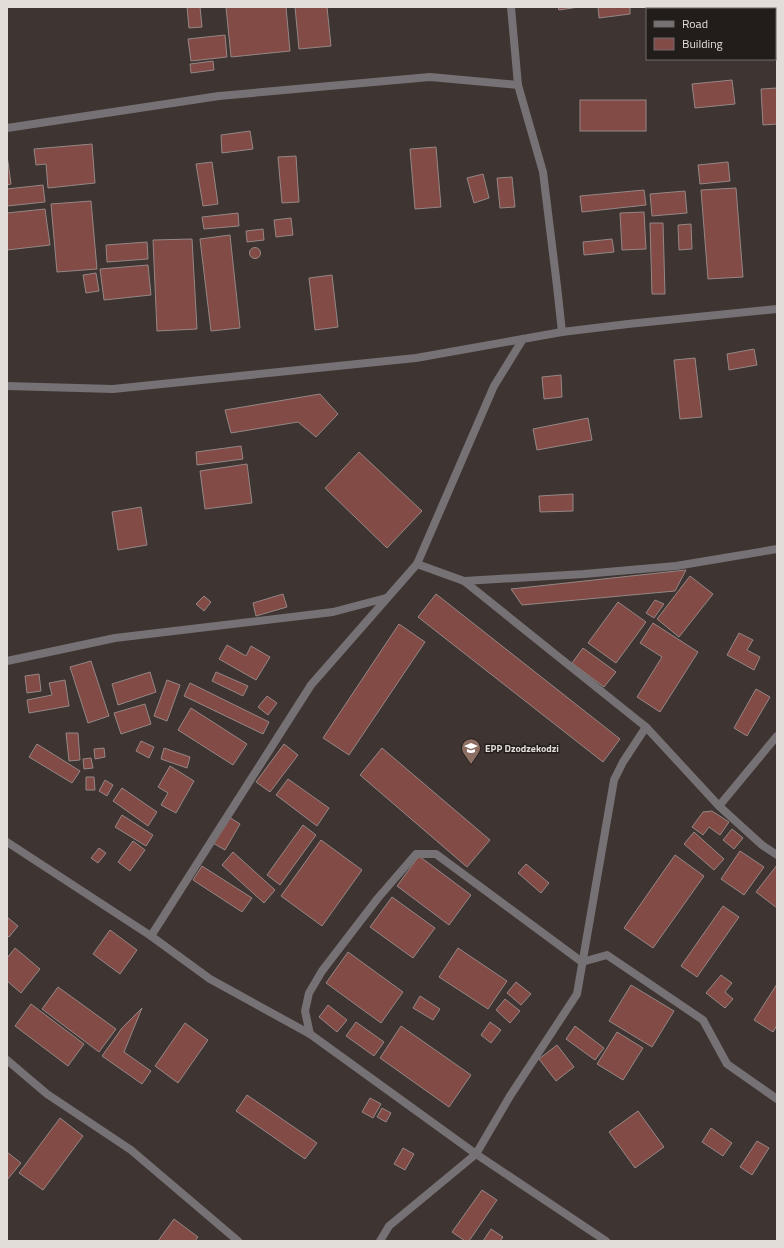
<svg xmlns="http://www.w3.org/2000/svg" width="784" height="1248" viewBox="0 0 784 1248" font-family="'Titillium Web',sans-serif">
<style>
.building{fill:#834b46;stroke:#948786}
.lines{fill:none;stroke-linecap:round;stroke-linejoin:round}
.minor{stroke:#757174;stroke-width:8}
.labels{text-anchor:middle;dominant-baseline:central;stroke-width:3;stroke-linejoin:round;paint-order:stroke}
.poi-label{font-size:10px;font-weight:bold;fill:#e3ddda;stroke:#221d1b;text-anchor:start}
</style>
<rect width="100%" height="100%" fill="#3e3431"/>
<g class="building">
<polygon points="187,7 200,7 202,27 189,28"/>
<polygon points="226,7 286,7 290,51 231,57"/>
<polygon points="295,7 327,7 331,46 299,49"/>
<polygon points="558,7 579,7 559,10"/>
<polygon points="598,7 630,7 630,14 599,18"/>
<polygon points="225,35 227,57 191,61 188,39"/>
<polygon points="213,61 214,70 191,73 190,64"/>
<polygon points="732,80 735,104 695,108 692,84"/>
<polygon points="777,88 777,124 763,125 761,89"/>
<rect x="580" y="100" width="66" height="31"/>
<polygon points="250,131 253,149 222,153 221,135"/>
<polygon points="92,144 95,183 48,188 46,164 36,165 34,149"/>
<polygon points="436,147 441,207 415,209 410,149"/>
<polygon points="7,155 11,184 7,185"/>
<polygon points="296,156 299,202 282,203 278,157"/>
<polygon points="212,162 218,204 203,206 196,164"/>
<polygon points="728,162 730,181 700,184 698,165"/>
<polygon points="483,174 489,198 474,203 467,178"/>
<polygon points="512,177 515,207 500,208 497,178"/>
<polygon points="43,185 45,202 7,206 7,189"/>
<polygon points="736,188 743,277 708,279 701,190"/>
<polygon points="644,190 646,205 582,212 580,196"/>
<polygon points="685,191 687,213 652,216 650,194"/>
<polygon points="91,201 97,269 57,272 51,204"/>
<polygon points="45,209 50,245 7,250 7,213"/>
<polygon points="644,212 646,249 622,250 620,213"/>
<polygon points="238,213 239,226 204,229 202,217"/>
<polygon points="291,218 293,235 276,237 274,220"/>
<polygon points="650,223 663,223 665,294 652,294"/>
<polygon points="691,224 692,249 679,250 678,225"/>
<polygon points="263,229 264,240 247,242 246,231"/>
<polygon points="230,235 240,328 211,331 200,239"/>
<polygon points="192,239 197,329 157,331 153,240"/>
<polygon points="612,239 614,252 584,255 583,242"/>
<polygon points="147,242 148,259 107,262 106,245"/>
<circle cx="255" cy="253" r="5.5"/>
<polygon points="148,265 151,295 104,300 100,269"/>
<polygon points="96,273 99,291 86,293 83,275"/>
<polygon points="332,275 338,327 315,330 309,278"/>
<polygon points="754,349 757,365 729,370 727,354"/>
<polygon points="695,358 702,417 680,419 674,360"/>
<polygon points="561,375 562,397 544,399 542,377"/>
<polygon points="320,394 338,414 316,437 298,422 231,433 225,410"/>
<polygon points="588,418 592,440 537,450 533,429"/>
<polygon points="241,446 243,459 197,465 196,452"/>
<polygon points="359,452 422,511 387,548 325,488"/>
<polygon points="247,464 252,503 205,509 200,471"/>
<polygon points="573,494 573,511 540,512 539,496"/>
<polygon points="141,507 147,545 118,550 112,512"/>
<polygon points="686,570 675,591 522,605 511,589"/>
<polygon points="690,576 713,594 679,637 657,619"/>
<polygon points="283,594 287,607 256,616 253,603"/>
<polygon points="436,594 620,739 603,762 418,617"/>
<polygon points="204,596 211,602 204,611 196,604"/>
<polygon points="655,600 664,604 654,618 646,613"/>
<polygon points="618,602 646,622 616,663 588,643"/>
<polygon points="653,623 698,652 660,712 637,697 662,657 640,643"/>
<polygon points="399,624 425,642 349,755 323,738"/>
<polygon points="739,633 753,640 747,650 760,657 754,670 727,655"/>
<polygon points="227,645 246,656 251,646 270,657 256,680 219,659"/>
<polygon points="583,648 616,672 604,687 572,663"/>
<polygon points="91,661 109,716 88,723 70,667"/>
<polygon points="150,672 156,692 118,705 112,684"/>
<polygon points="216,672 248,686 243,696 212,681"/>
<polygon points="39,674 41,691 27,693 25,676"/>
<polygon points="65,680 69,706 29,713 27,700 52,695 49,683"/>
<polygon points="167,680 180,685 167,721 154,716"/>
<polygon points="190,683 269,722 263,734 184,696"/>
<polygon points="756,689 770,697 747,736 734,728"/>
<polygon points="267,696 277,703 268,715 258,707"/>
<polygon points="145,704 151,724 121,734 114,713"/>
<polygon points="191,708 247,744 233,765 178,730"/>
<polygon points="66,733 78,733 80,760 69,761"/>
<polygon points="141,741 154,747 149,758 136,751"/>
<polygon points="37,744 80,771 72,783 29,757"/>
<polygon points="284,744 298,755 270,792 256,782"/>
<polygon points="104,748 105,757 95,759 94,749"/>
<polygon points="164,748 190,757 187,768 161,759"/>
<polygon points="382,748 490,840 467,867 360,775"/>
<polygon points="91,758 93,768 84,769 83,759"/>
<polygon points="170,766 194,781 176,813 161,805 168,793 158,787"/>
<polygon points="86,777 94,777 95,790 86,790"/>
<polygon points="288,779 329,808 317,826 276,795"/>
<polygon points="105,780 113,785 107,796 99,791"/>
<polygon points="122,788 157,812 148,826 113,801"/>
<polygon points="712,811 729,822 720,835 709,827 703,835 692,827 703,812"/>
<polygon points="122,815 153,835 146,846 115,827"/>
<polygon points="229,817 240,824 225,850 213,843"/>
<polygon points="303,825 316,835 280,885 267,875"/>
<polygon points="732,829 743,838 734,849 723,840"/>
<polygon points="694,832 724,859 714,870 684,844"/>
<polygon points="321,840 362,870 322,926 281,896"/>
<polygon points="133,841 145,850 130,871 118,862"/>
<polygon points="99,848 106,853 98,863 91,858"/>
<polygon points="740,851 764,867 744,895 721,879"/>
<polygon points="233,852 275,890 264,903 222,865"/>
<polygon points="675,855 704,876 653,948 624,928"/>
<polygon points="419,856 471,895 449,925 397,886"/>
<polygon points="526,864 549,883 541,893 518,873"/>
<polygon points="777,865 777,908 756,892"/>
<polygon points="202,866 252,898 242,912 193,880"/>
<polygon points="392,897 435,928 413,958 370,927"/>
<polygon points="723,906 739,917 697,977 681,966"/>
<polygon points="7,917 18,926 9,937 7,935"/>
<polygon points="110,930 137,950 120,974 93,954"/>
<polygon points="15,948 40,969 21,993 7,981 7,956 8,957"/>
<polygon points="458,948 507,981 488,1009 439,977"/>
<polygon points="348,952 403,992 381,1023 326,983"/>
<polygon points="721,975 732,983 725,992 733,999 725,1008 706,993"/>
<polygon points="516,982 531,994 521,1005 507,993"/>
<polygon points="777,984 777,1025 773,1032 754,1020"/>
<polygon points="631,985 674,1011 652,1047 609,1021"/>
<polygon points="58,987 116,1029 99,1052 42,1009"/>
<polygon points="420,996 440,1009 433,1020 413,1008"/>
<polygon points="505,999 520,1011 510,1023 496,1010"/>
<polygon points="31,1004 84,1044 68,1066 15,1026"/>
<polygon points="328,1005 347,1020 337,1032 319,1017"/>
<polygon points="142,1008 124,1052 151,1071 142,1084 102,1056 122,1028"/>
<polygon points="356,1022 384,1042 374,1056 346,1036"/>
<polygon points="490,1022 501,1030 491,1043 481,1035"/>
<polygon points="185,1023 208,1040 178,1083 155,1066"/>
<polygon points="401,1026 471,1075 449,1107 380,1058"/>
<polygon points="575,1026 604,1048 595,1060 566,1039"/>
<polygon points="617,1032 643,1048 623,1080 597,1064"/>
<polygon points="557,1045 574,1067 556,1081 539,1059"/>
<polygon points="247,1095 317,1143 305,1159 236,1111"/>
<polygon points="370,1098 381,1104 373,1118 362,1112"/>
<polygon points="382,1108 391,1113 386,1122 377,1117"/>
<polygon points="638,1111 664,1147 635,1168 609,1132"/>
<polygon points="60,1118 83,1136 43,1190 19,1173"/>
<polygon points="711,1128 732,1143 723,1156 702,1142"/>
<polygon points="757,1141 769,1148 752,1175 740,1167"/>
<polygon points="403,1148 414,1154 405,1170 394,1164"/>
<polygon points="7,1152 21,1163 7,1180"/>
<polygon points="482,1190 497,1200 469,1241 465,1241 452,1232"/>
<polygon points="174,1219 198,1237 195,1241 158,1241"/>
<polygon points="491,1229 503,1237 500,1241 483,1241"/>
</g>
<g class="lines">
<g class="minor">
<polyline points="511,7 518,85 543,172 557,286 562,332"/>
<polyline points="7,128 219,96 430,77 518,85"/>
<polyline points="7,386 113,389 416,358 562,332 628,324 777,309"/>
<polyline points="417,564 464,581 646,727 719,806 762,845 777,855"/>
<polyline points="464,581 584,574 676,566 777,549"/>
<polyline points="7,661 115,638 333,612 386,598"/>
<polyline points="719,806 777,736"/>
<polyline points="7,842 151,936 210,979 310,1034 476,1154 606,1241"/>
<polyline points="151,936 311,685 417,564 494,386 523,339"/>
<polyline points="582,962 607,955 703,1020 727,1064 777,1099"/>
<polyline points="310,1034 305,1011 309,993 322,971 378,898 416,854 436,854 582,962"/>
<polyline points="7,1060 47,1094 131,1150 238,1241"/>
<polyline points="380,1241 389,1226 476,1154 510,1096 577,994 614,780 623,762 646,727"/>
</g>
</g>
<defs>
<symbol id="school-pin" viewBox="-11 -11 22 30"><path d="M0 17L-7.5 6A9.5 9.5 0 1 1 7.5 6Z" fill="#8d6e63" stroke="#221d1b"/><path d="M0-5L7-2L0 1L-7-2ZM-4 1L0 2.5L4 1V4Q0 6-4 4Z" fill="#fff"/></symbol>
</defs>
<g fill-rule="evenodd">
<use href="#school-pin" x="460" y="737" width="22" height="30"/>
</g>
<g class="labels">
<g class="poi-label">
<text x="485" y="748">EPP Dzodzekodzi</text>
</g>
</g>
<rect width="784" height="1248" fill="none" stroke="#e3ddda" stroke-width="16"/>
<rect x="646" y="8" width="130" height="52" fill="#221d1b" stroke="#6f6a67"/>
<rect x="654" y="21" width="20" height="6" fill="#757174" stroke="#6f6a67"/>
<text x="682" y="28" font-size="12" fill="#e3ddda">Road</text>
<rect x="654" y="38" width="20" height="12" fill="#834b46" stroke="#6f6a67"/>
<text x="682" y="48" font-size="12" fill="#e3ddda">Building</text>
</svg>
